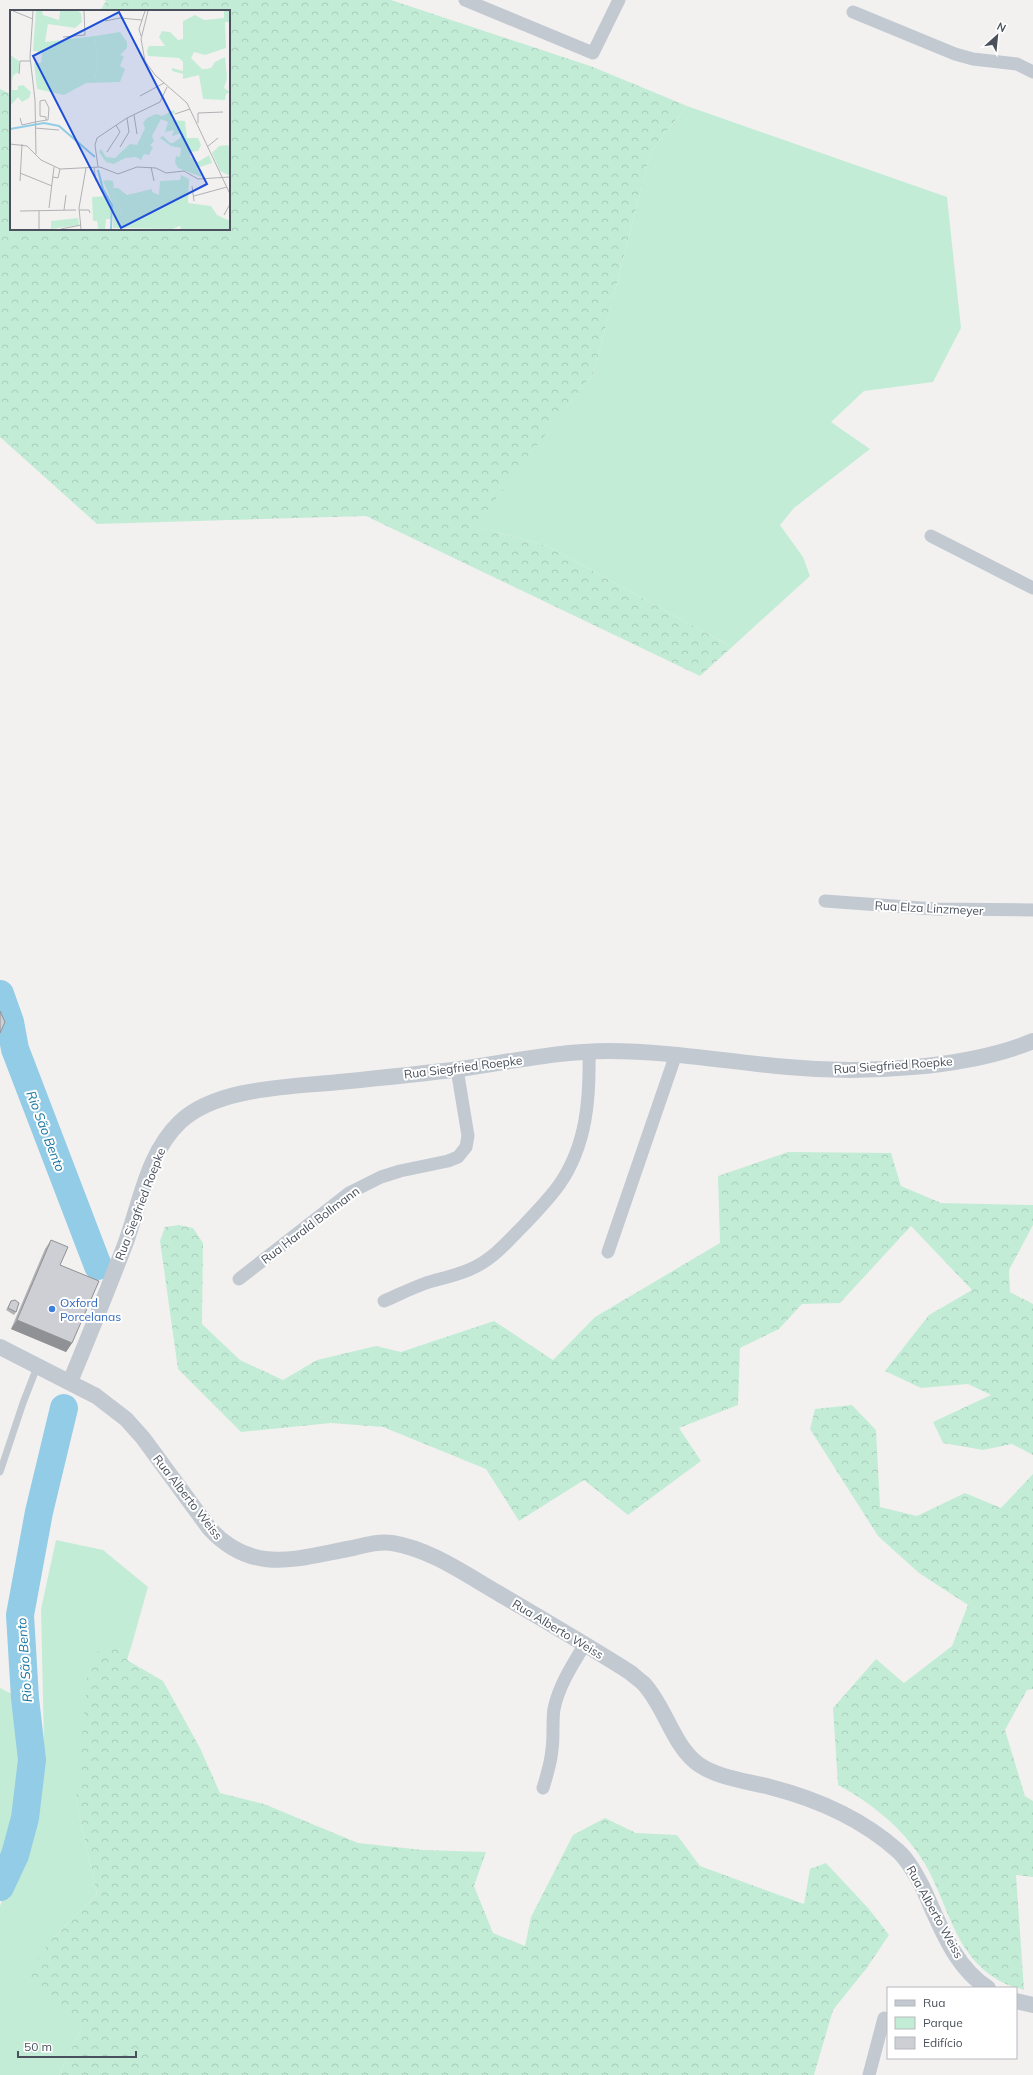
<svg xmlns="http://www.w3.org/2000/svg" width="1033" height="2075" viewBox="0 0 1033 2075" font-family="Mulish,sans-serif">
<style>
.green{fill:#c3ecd7}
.forest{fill:url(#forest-crowns)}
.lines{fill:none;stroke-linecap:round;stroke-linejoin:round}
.river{stroke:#93cce6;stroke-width:28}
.service{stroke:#c2c9d1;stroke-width:7}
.minor{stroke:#c2c9d1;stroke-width:13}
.tertiary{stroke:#c2c9d1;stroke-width:16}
.wall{fill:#b1b2b6}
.shaded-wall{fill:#909194}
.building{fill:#cecfd4;stroke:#909194}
.shop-dot{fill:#3f7fe0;stroke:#fff;stroke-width:1.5}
.labels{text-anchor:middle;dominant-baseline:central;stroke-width:4;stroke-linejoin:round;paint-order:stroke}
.street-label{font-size:12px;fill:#4a515c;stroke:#fff}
.shop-label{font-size:12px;fill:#366cbe;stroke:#fff;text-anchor:start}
.water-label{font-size:13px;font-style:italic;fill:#1776a2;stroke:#fff}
.inset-river{fill:none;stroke:#93cce6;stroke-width:2}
.inset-road{fill:none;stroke:#afb1b5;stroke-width:1}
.view{fill:#1d4ed8;fill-opacity:0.15;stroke:#1d4ed8;stroke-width:2}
.inset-edge{fill:none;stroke:#4a515c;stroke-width:2}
</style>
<defs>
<pattern id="forest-crowns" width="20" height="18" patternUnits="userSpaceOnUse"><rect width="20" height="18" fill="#c3ecd7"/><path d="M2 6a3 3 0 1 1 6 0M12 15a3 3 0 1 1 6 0" fill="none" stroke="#a9ccbb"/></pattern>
</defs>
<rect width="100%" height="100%" fill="#f3f1f0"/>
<g class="green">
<polygon points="687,106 947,197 961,328 933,382 864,391 831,422 870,449 794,508 780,525 803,557 810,576 732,647 547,546 474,526 594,372 651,151"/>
<polygon points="56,1540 103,1550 148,1587 132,1644 102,1644 76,1801 97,1894 52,1939 82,2027 59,2075 0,2075 0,1906 36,1808 44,1744 41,1609"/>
<polygon points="0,1688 18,1697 23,1791 14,1845 0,1874"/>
</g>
<g class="forest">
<polygon points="104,0 391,0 593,67 687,106 651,151 594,372 475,526 547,546 732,647 700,676 366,516 97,524 0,437 0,89 11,94 11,229 229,229 229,11 100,11 106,1"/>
<polygon points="788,1152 891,1153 901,1186 941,1203 1033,1205 1033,1225 1009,1270 1010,1292 1033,1304 1033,1455 1012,1444 983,1450 943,1443 933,1422 991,1395 968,1384 921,1388 885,1371 929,1315 972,1290 911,1226 840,1303 802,1304 779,1329 740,1348 738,1405 679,1428 701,1461 628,1515 584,1480 519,1521 486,1469 383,1427 331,1423 241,1432 178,1369 160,1241 165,1227 179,1225 193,1228 203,1243 202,1324 240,1360 283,1380 317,1360 376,1346 401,1352 494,1321 553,1360 595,1317 720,1243 718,1176"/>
<path d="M852 1405 876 1430 880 1507 917 1516 965 1493 1001 1508 1033 1474V1689L1027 1690 1005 1730 1025 1796 1033 1801V1877L1016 1875 1024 1990C1016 1987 1006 1985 998 1980 954 1954 949 1906 925 1864 905 1830 872 1803 838 1785L833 1708 876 1659 904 1683 952 1646 968 1605 919 1573 878 1536 810 1429 815 1409Z"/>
<polygon points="102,1644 132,1644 127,1660 163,1681 200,1748 220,1793 264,1804 358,1843 423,1850 486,1852 474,1886 493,1933 525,1946 531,1917 573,1835 605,1818 636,1833 677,1835 700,1866 804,1904 810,1869 826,1863 869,1909 889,1935 866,1969 833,2010 814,2075 59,2075 82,2027 27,1973 52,1939 97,1894 76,1801 88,1669"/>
</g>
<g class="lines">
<g class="river">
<polyline points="0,994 10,1022 15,1049 98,1266"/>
<polyline points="0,1887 15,1855 25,1818 32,1760 25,1698 20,1615 39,1512 64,1408"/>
</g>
<polyline class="service" points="0,1472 23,1403 37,1367"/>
<g class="minor">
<polyline points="465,0 593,53 619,0"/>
<polyline points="853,12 955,54 973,59 1017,64 1033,72"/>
<polyline points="931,536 1033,588"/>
<polyline points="825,901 935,909 1033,910"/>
<polyline points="608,1252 676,1054"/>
<polyline points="239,1279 349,1193 381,1177 400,1171 448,1161 458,1157 466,1147 468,1136 457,1069"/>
<path d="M384 1301C398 1295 412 1288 426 1283 442 1278 460 1275 475 1267 495 1257 510 1239 525 1224 537 1211 549 1199 559 1185 587 1145 590 1098 589 1051"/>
<path d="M543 1788C547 1775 551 1763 552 1749 554 1736 552 1722 554 1709 559 1685 573 1664 585 1644"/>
<polyline points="869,2075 884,2018"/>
</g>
<g class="tertiary">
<path d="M0 1347 96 1396 126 1419 143 1438 209 1528C253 1576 297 1558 353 1548 365 1545 379 1541 392 1543 430 1549 465 1574 498 1593 542 1619 587 1645 631 1673 635 1677 640 1680 644 1684 666 1708 672 1744 698 1764 718 1778 747 1781 770 1787 817 1799 861 1818 898 1851 909 1861 916 1875 923 1888 939 1923 954 1967 988 1988"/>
<path d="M70 1382C89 1336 108 1289 126 1242 140 1203 148 1152 180 1122 217 1087 291 1087 339 1082 380 1078 420 1074 460 1069 510 1062 559 1051 609 1051 669 1051 728 1062 788 1067 860 1074 966 1069 1033 1041"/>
<polyline points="1016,2001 1033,2005"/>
</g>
</g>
<g class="wall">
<polygon points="51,1240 60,1265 72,1343 66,1352 11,1329 45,1249"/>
<polygon points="11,1301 16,1312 14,1315 6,1310"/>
</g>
<polygon class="shaded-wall" points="17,1320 72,1343 66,1352 11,1329"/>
<g class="building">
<polygon points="0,1011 5,1022 0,1033"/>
<polygon points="51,1240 68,1247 60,1265 99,1281 72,1343 17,1320"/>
<polygon points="15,1300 19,1303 16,1312 8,1308 11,1301"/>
</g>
<circle class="shop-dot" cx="52" cy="1309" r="4"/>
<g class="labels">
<g class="street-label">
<text transform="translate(929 908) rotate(3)">Rua Elza Linzmeyer</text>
<text transform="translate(893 1065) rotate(-4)">Rua Siegfried Roepke</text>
<text transform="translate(463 1067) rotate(-7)">Rua Siegfried Roepke</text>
<text transform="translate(140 1204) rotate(-69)">Rua Siegfried Roepke</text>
<text transform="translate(310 1225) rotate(-37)">Rua Harald Bollmann</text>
<text transform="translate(188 1497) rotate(52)">Rua Alberto Weiss</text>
<text transform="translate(558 1629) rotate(31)">Rua Alberto Weiss</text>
<text transform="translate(935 1912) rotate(61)">Rua Alberto Weiss</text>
</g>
<g class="shop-label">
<text x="60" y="1302">Oxford<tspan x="60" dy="14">Porcelanas</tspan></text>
</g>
<g class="water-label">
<text transform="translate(46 1131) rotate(69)">Rio São Bento</text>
<text transform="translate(24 1660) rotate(-94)">Rio São Bento</text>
</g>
</g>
<g transform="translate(10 10)">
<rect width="220" height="220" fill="#f3f1f0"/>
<path d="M110 22 117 32V38L110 45 114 46 110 56 115 59 111 69H85L88 52 85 26ZM97 170 103 171 104 177 101 178 106 192 111 199 110 204 116 210V218H103V194L93 171ZM97 186 102 198V209H96L95 219H88L87 211H83L82 187Z" fill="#c3ecd7"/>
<path d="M26 1H32L33 5 49 10 50 1H68L71 3 72 12 65 18 38 14 35 32 85 26 88 52 85 69H111L110 72 76 73 54 85 27 79 24 53H31L32 42 23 41ZM214 1H220V12H215L216 38 195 45 184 42 181 48 192 59H196L201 58 205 52 215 47 217 68 214 78 220 82 216 84 215 90 193 89 189 65 173 69V64L162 61V58L173 61V52L169 48 138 46 137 40 139 36H155L149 27 152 21 160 22 168 30 173 29V11L185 5 194 10 214 8ZM0 45 9 51V62L2 66V80H8V76L13 75 21 82 19 88 12 92 8 87 0 96ZM164 100 165 103 161 104 162 110 175 111 177 128H188L191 135 188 141 180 142V147L188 152 199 145 202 153 187 158 192 167 168 158 165 152 166 146 170 147 171 138 161 136 150 128 153 126 160 133H163L170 128 172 123 162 126 164 120 155 122 158 112 151 109 142 126 144 131 140 135 143 137 139 145 134 144 131 150 126 147 115 148 104 154 96 152 89 142 91 139 96 147 105 148 120 134 127 135 135 118 133 113 137 108 146 104 152 106ZM218 135 220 139V166L210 161 202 143 209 136ZM171 165 179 169 178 193 201 196 207 205 220 211V219H171L170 216 162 219 116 218V210L109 208 111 199 106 192 101 178H108L117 185 142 179V182L149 185 150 171 170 170Z" fill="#c3ecd7"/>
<path d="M0 45 7 51 0 78ZM68 208 69 215 41 219V211Z" fill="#c3ecd7"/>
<path class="inset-river" d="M0 119 34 113 49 116 85 147M88 160 93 179 102 195 101 219"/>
<path class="inset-road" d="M3 1 23 9M23 1 20 47 25 90 26 144M138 1 131 29 135 51 145 65 177 93 220 184M95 11 110 8 132 10M131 26 129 19 135 1M53 27 75 25 74 1M9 64 10 51H21M130 86 154 73M165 104 180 99M124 105 127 124M10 108 12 115 25 112 37 110H38L39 98 35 90 30 91V106L36 107V110M188 113V103L213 102M25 118 49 120M0 134 17 136 31 150 50 159 90 157 108 164 127 157 146 158 156 163 174 161 188 169 220 167M110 137 119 122 117 108M197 137 208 128M97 142 110 122 106 115M88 157 85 135 87 128 117 108 150 92 157 77M141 157 144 171M84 158 86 171M10 163 42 176M43 167 48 168 50 159M10 171 12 134M182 176 184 191M184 186 217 177M39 198 44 157M54 200 56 185M69 200H79L80 203M10 201 66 200M214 205 220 194M29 219V201M51 219 71 215M71 219 69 198 76 158"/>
<path class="view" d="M109 2 197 174 111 218 23 46Z"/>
<rect width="220" height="220" class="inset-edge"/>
</g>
<rect x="887" y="1987" width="130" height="72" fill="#ffffff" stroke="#b7b9be"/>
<rect x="895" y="2000" width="20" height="6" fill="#c2c9d1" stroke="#b7b9be"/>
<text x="923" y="2007" font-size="12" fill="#4a515c">Rua</text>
<rect x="895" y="2017" width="20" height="12" fill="#c3ecd7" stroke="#b7b9be"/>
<text x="923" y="2027" font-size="12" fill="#4a515c">Parque</text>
<rect x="895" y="2037" width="20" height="12" fill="#cecfd4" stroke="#b7b9be"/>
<text x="923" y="2047" font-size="12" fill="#4a515c">Edifício</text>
<g transform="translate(997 36) rotate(27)" stroke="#ffffff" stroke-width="3" paint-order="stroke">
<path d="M0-3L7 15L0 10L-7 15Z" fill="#4a515c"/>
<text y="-6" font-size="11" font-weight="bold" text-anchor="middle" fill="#4a515c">N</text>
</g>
<path d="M18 2051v6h118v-6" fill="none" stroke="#4a515c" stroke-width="2"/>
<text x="24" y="2051" font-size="12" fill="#4a515c" stroke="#ffffff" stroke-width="3" paint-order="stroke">50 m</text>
</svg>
